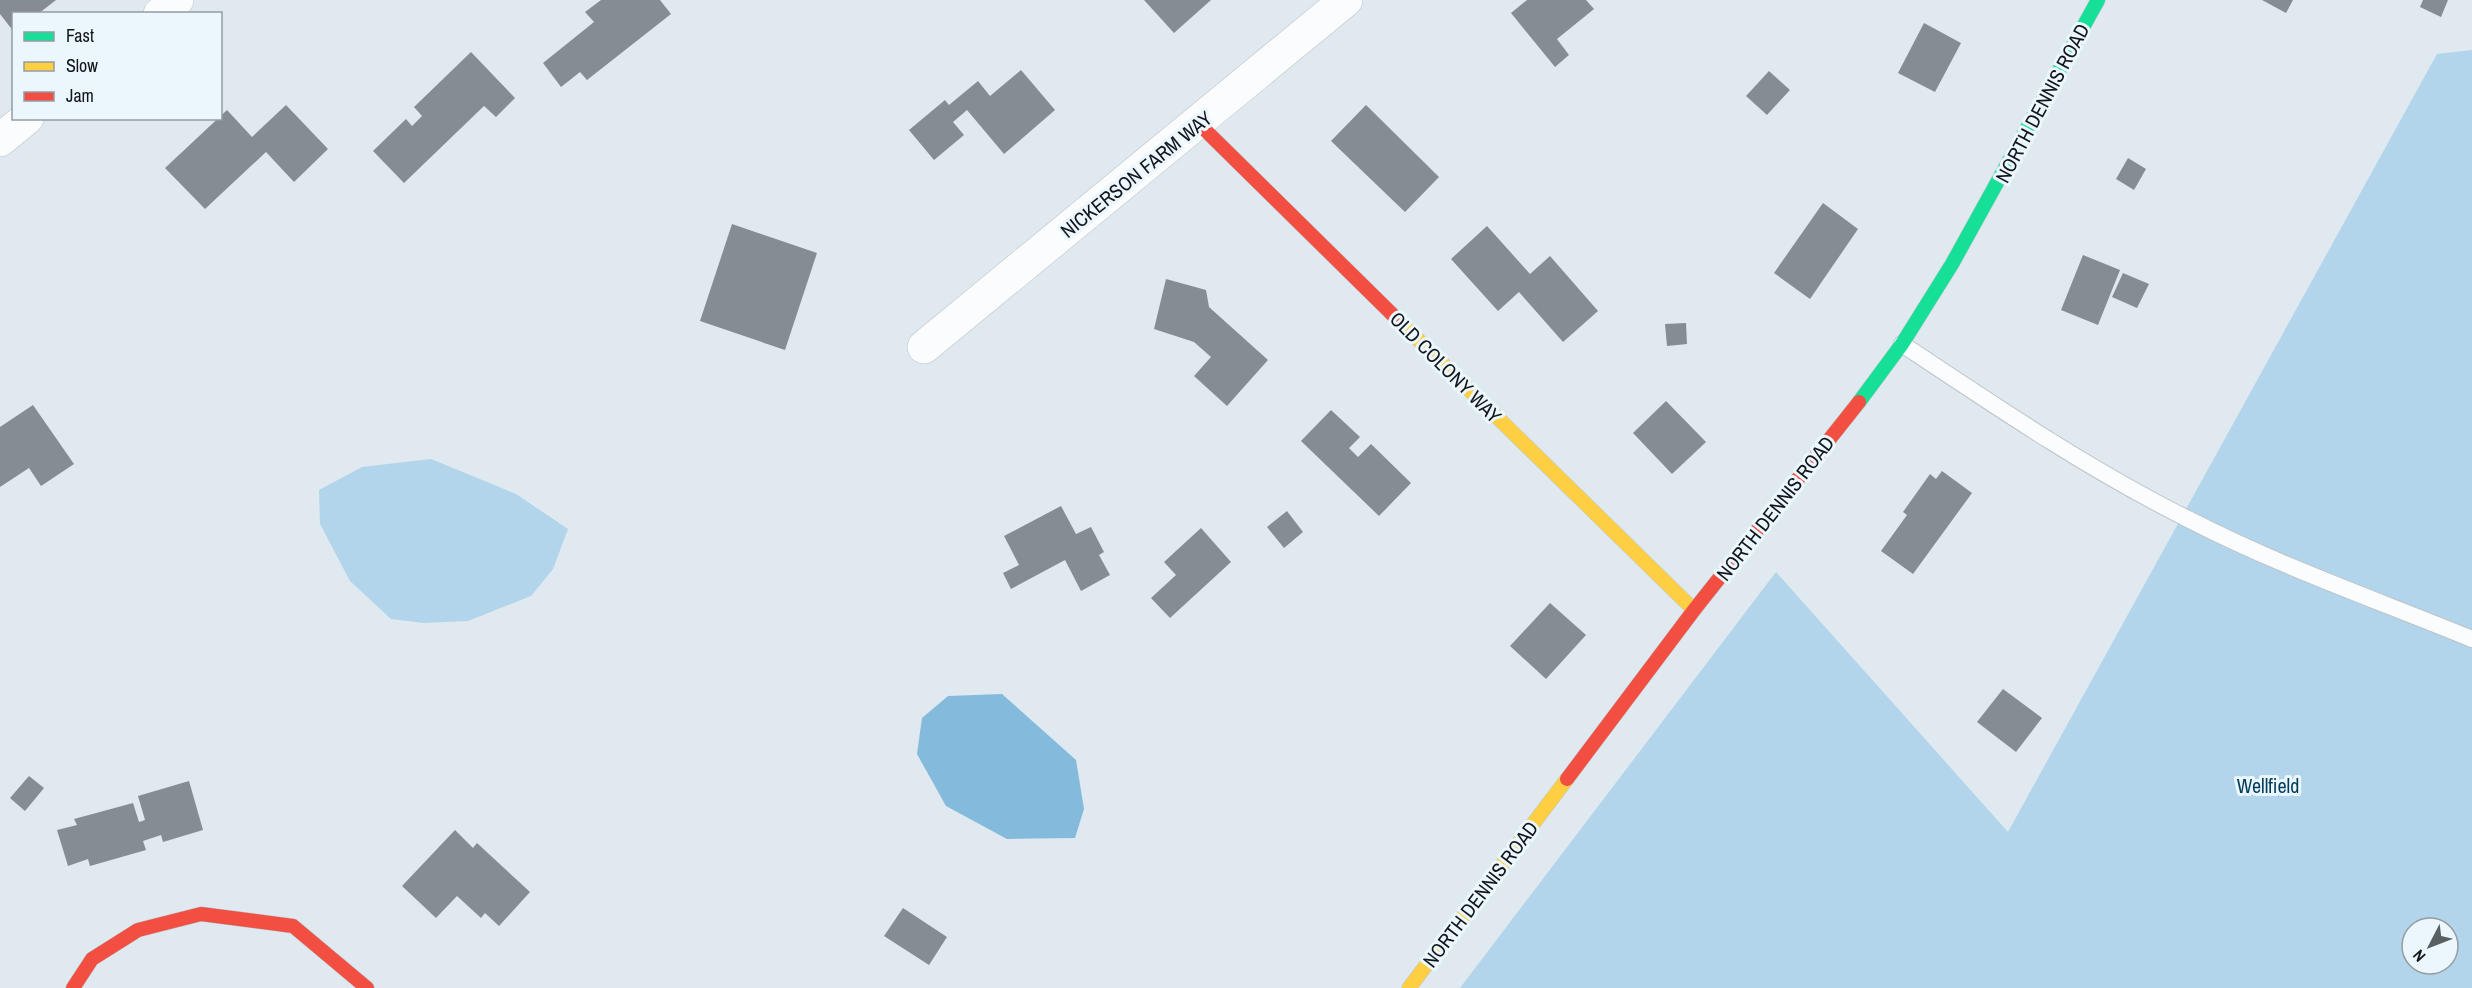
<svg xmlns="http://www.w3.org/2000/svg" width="2472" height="988" viewBox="0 0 2472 988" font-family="'Archivo Narrow',sans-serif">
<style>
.green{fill:#b2d5eb;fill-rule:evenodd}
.water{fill:#84badb}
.building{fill:#868d92}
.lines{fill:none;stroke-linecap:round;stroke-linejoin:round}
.lane-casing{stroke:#bcc4c8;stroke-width:18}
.street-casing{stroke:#bcc4c8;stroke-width:34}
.fast-casing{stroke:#bcc4c8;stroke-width:15}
.slow-casing{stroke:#bcc4c8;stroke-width:15}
.jam-casing{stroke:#bcc4c8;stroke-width:15}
.lane{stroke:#fafcfd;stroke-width:16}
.street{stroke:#fafcfd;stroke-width:33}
.fast{stroke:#16e098;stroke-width:14}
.slow{stroke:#ffcf43;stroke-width:14}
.jam{stroke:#f24e42;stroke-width:14}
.labels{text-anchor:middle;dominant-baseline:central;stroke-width:6;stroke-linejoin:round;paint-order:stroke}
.street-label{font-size:20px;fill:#101619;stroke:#ecf6fd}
.park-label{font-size:20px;fill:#003d5b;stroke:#ecf6fd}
</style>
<rect width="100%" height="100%" fill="#dfe9ef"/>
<g class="green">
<path d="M2472 50V988H1460L1776 572 2008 832 2437 54ZM2412 928H2448V964H2412Z"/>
<polygon points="431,459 516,494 568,529 553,569 531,596 468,621 424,623 391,619 350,581 320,524 319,490 362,467"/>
</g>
<polygon class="water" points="1002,694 1076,760 1084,809 1075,838 1007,839 946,806 917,754 922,718 948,696"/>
<g class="building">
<polygon points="0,0 56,0 38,14 14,14 14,32 0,14"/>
<polygon points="601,0 660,0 671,14 587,80 580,72 561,87 543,63 594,22 585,12"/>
<polygon points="1144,0 1211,0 1174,33"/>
<polygon points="1527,0 1586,0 1594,9 1557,39 1569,55 1555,67 1511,13"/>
<polygon points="2262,0 2293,0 2286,13"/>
<polygon points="2423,0 2448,0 2441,17 2420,7"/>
<polygon points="1924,23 1961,43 1935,92 1898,73"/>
<polygon points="471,52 515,98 496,117 484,106 404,183 373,151 406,119 412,126 422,116 414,107"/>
<polygon points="1021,70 1055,110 1004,154 967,110 953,122 964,135 934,160 909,130 945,100 949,105 978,81 990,96"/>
<polygon points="1769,71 1790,90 1767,115 1746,96"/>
<polygon points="286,105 328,149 294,182 266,152 205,209 165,168 227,110 252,137"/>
<polygon points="1366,105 1439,177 1405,212 1331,141"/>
<polygon points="2128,158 2146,169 2134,190 2116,179"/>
<polygon points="1823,203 1858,229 1810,299 1774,273"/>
<polygon points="732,224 817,253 785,350 700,321"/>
<polygon points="1487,226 1530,274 1550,256 1598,311 1563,342 1519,292 1498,311 1451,259"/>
<polygon points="2083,255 2120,270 2098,325 2061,310"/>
<polygon points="2123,273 2149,284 2137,308 2112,297"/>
<polygon points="1166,279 1206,290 1209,307 1268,360 1227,406 1194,376 1211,357 1194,342 1154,329"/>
<polygon points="1686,323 1687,344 1667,346 1665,324"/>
<polygon points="1666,401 1706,442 1672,474 1633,433"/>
<polygon points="33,405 74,464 41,486 29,468 0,487 0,427"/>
<polygon points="1331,410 1360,437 1349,448 1358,457 1371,444 1411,483 1379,516 1301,441"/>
<polygon points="1942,471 1972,493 1913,574 1881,551 1907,515 1903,512 1930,474 1936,479"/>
<polygon points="1061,506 1076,534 1091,527 1104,552 1099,555 1110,575 1081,591 1065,560 1011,589 1003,573 1019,565 1004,536"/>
<polygon points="1287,511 1303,532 1284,548 1267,527"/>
<polygon points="1201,528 1231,562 1170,618 1151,598 1176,575 1164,562"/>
<polygon points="1550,603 1586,635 1546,679 1510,646"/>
<polygon points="2003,689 2042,718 2016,752 1977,722"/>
<polygon points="29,776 44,788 25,811 10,798"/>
<polygon points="189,781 203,830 163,842 161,835 143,841 146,850 90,866 88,859 68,866 57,830 77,825 74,819 133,803 139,822 145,820 138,796"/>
<polygon points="455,830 473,848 477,843 530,892 499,926 485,913 481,918 457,896 436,918 402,886"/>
<polygon points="903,908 947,937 929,965 884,936"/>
</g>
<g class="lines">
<defs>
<path id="lane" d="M1902 344C1995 406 2088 469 2188 519 2279 566 2377 600 2472 639"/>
<g id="street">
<polyline points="160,14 177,0"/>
<polyline points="0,140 27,118"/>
<polyline points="924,347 1346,0"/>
</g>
<polyline id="fast" points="1859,402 1902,344 1952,264 2098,0"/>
<g id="slow">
<polyline points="1397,319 1694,610"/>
<polyline points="1409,988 1567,779"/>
</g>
<g id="jam">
<polyline points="1198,123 1397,319"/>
<polyline points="1567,779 1694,610 1859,402"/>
<polyline points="73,988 92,959 138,930 201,914 293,926 367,988"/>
</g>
</defs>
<use href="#lane" class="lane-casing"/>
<use href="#street" class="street-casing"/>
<use href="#fast" class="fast-casing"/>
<use href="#slow" class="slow-casing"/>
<use href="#jam" class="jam-casing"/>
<use href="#lane" class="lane"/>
<use href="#street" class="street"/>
<use href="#fast" class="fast"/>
<use href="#slow" class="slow"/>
<use href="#jam" class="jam"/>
</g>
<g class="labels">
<g class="street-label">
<text transform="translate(2042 103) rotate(-62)">NORTH DENNIS ROAD</text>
<text transform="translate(1136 174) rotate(-39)">NICKERSON FARM WAY</text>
<text transform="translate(1446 367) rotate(45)">OLD COLONY WAY</text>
<text transform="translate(1775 508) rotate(-52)">NORTH DENNIS ROAD</text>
<text transform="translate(1480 894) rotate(-53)">NORTH DENNIS ROAD</text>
</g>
<g class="park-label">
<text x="2268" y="785">Wellfield</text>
</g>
</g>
<rect x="12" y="12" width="210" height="108" fill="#ecf6fd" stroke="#949ca2" stroke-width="1.5"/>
<rect x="24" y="32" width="30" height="9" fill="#16e098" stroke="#949ca2" stroke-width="1.5"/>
<text x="66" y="42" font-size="18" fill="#101619">Fast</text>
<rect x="24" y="62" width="30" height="9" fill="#ffcf43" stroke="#949ca2" stroke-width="1.5"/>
<text x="66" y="72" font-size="18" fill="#101619">Slow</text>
<rect x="24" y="92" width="30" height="9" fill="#f24e42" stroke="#949ca2" stroke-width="1.5"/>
<text x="66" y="102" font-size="18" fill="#101619">Jam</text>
<g transform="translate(2430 946) rotate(228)"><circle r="28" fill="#ecf6fd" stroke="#949ca2" stroke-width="1.5"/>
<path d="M0-4.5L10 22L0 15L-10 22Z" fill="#586064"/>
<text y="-9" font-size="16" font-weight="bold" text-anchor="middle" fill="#101619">N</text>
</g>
</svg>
